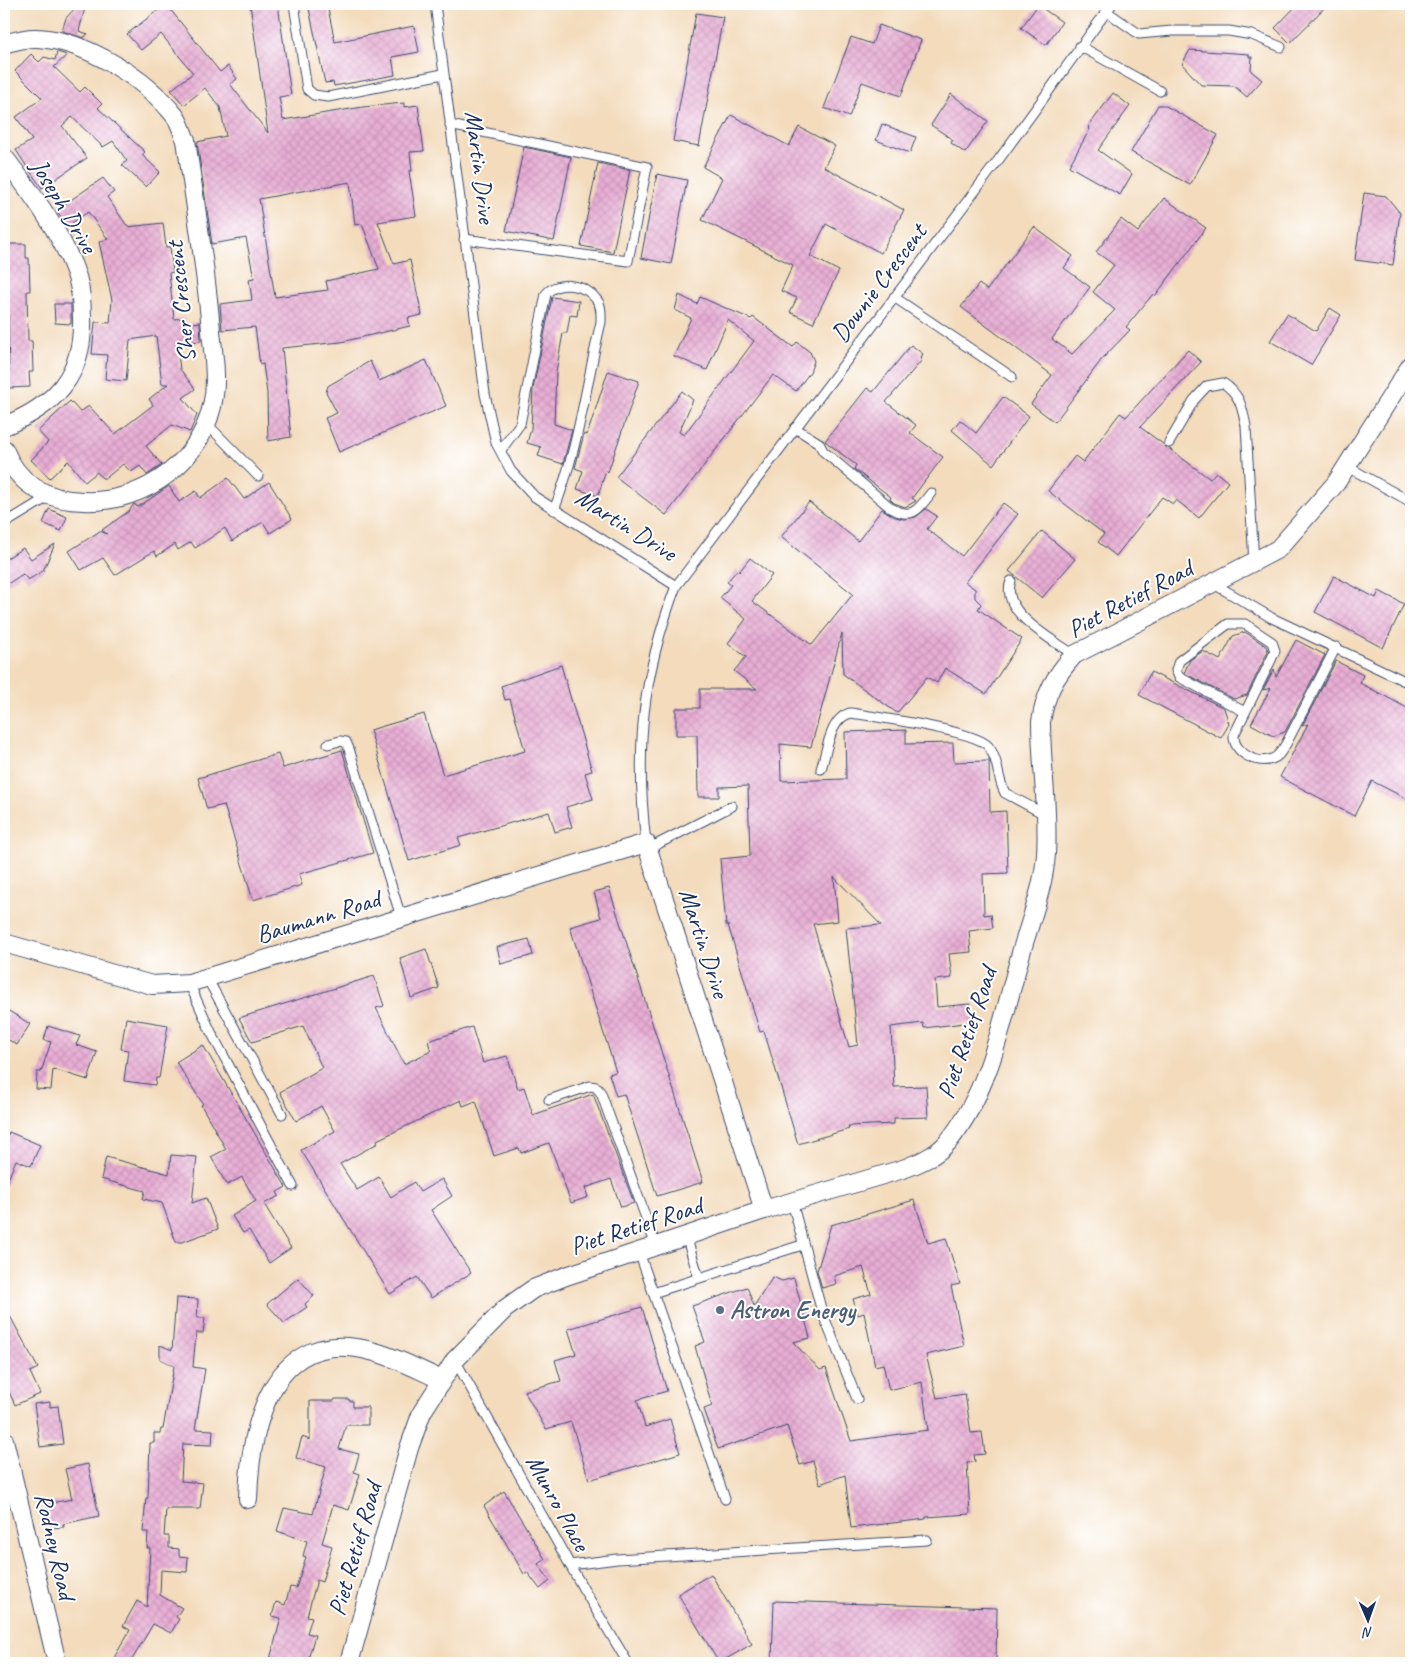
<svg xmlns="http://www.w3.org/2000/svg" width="1415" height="1667" viewBox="0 0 1415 1667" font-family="Caveat,sans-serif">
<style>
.building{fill:url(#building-cross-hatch);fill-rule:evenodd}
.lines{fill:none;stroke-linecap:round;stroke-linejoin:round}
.service-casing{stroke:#3b496c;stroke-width:11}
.minor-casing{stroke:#3b496c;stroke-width:20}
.service{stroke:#fff;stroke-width:9}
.minor{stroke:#fff;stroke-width:18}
.service-dot{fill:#5c6f8a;stroke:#fff;stroke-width:2}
.labels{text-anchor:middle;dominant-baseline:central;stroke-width:4;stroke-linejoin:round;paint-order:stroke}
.street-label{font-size:25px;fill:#1b2f5e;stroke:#fff}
.service-label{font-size:25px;font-weight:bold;fill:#4e5e75;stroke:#fff;text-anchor:start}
</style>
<defs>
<pattern id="building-cross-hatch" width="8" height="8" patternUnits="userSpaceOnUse" patternTransform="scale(1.25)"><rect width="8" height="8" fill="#e8add4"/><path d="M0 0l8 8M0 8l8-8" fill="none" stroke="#c695b8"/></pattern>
</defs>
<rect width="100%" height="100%" fill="#fff"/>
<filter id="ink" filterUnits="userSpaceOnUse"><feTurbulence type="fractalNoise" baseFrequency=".02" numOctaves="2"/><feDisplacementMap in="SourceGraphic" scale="10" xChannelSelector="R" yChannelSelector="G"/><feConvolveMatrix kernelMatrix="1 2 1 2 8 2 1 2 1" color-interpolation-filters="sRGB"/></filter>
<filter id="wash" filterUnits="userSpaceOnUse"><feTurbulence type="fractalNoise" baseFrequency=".0096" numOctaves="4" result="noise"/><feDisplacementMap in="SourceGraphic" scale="20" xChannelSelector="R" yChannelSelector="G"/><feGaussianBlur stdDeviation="1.12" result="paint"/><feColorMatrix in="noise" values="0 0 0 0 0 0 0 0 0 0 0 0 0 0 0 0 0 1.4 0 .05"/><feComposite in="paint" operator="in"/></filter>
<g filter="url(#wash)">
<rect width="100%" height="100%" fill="#f3dbbc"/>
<g id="blocks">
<g class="building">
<polygon points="79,4 86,4 79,31 88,34 83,38 62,31 66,18"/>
<path d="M166 4 220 72 228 66 237 79 230 84 268 133 250 4H278L291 95 279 97 283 120 363 107 404 103V107L418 105 424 151 410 152 412 171H409L416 216 378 222 394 264 410 260 422 315 408 318 410 326 341 342 282 348 291 437 268 441 267 393 263 364 260 365 255 327 222 330 220 304 252 300 249 279 254 278 246 238 212 244 197 142 226 136 220 107 205 88 184 105 171 90 193 73 161 34 141 50 127 34ZM350 182 355 225 362 224 379 269 326 281 328 290 275 297 259 199Z"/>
<polygon points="308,4 327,4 335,42 414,26 419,52 392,57 395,75 334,86 333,82 325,83"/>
<polygon points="1298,4 1328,4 1290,43 1275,28"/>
<polygon points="1038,5 1062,22 1046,45 1021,28"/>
<polygon points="696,13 723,17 699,146 673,141"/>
<polygon points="879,25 921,40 901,96 862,82 849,117 824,108 851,37 872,44"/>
<polygon points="1190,50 1249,54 1249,57 1252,57 1251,71 1262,80 1247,97 1234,86 1201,85 1182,64"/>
<polygon points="57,52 67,55 54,67 80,92 85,87 102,104 98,108 145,152 142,155 160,172 146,187 122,165 127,161 113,141 103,147 72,117 62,126 87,158 42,188 27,167 16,150 32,140 16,117 42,98 15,71 31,54 39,62 44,57 55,60"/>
<polygon points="1113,93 1130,106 1098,150 1132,174 1120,195 1069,166 1090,129 1088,127"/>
<polygon points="951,94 988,121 965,153 951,143 953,140 931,125"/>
<polygon points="1158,105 1164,105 1218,135 1190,185 1131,152"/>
<polygon points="731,115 789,146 799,127 835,146 824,167 904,210 881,253 826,224 810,256 839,271 813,323 790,312 797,298 781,291 793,265 702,220 722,178 703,167"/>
<polygon points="882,124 916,137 910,153 876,140"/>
<polygon points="524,147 571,157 554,241 506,231"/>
<polygon points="598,163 630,170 613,252 581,246"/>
<polygon points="657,174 687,180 671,264 641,258"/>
<polygon points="103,178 114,192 107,197 128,227 163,223 166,247 170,247 173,272 169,273 174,319 185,318 186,324 200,322 201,341 181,343 181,346 177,347 180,369 195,389 183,398 197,415 190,432 172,425 146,446 162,465 147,475 140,466 131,472 123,464 106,478 102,478 97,472 85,482 68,461 50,478 31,460 48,442 38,431 70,401 80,412 89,406 115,434 153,405 149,399 168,384 162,384 156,336 130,340 126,381 105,379 107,355 92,354 95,322 110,323 112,300 99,242 108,239 88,212 68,226 56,210"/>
<polygon points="1364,193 1386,196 1400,213 1393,265 1355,260"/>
<polygon points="1164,198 1206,228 1155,296 1153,294 1126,327 1130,330 1102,359 1055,422 1031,404 1052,375 961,307 979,284 987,290 1034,227 1073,256 1064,268 1090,287 1052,339 1072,354 1115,310 1093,292 1114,265 1096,252 1121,219 1138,232"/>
<polygon points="6,244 26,244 26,258 29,258 30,291 27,291 28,341 32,341 33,372 29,372 30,387 9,388 8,307 4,308 4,257 7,257"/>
<polygon points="679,295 697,304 700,297 751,319 753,317 793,347 797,342 810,352 814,361 810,372 796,391 773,375 666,515 616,477 682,391 693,400 679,432 684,435 754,341 728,320 707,370 674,356 691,318 675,310"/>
<polygon points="552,297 579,301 577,316 570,315 567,333 563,333 556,372 554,424 572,430 563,464 538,456 541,447 527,443 531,429 533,389"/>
<polygon points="54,304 71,304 71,324 55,323"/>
<polygon points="1330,308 1341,315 1311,365 1270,341 1287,314 1316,331"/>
<polygon points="911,345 923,354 920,359 922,360 886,402 916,425 910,433 943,457 912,498 916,501 905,507 894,503 890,499 891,497 854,469 856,465 825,441 867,388 873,392"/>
<polygon points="1188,350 1201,362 1140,427 1210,479 1216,472 1228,482 1199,518 1176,500 1173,504 1162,497 1116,556 1098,542 1104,534 1048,491 1075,456 1083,462 1120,413 1126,417"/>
<polygon points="426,360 446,406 339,452 325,418 337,413 326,392 328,386 370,361 379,381"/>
<polygon points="608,371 639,381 608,472 606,470 598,496 577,489 583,471 575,468 584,434 587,435"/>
<polygon points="1003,397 1029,416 993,465 952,430 960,420 976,433"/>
<polygon points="228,478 244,499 269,482 292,519 270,533 263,522 232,541 225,528 195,548 191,542 178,550 175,544 157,556 154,551 115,575 103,558 81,570 69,551 100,531 107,534 102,530 129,511 134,504 138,507 169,486 179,502 196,491 200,498"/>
<path d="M809 502 858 541 882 509 895 517 904 519 916 517 926 509 937 516 927 529 962 556 1003 503 1018 514 965 582 975 589V598L981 604 978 609 1022 639 986 694 945 668 937 683 927 677 897 713 843 674 842 633 811 747 780 744 781 781 846 779 845 732 906 730V744L953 743 954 762 989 761 990 812 1006 811 1008 873 983 874 984 915 991 914 993 928 969 931 971 952 949 954 952 978 935 980 937 1007 970 1004 972 1022 924 1028 923 1023 891 1027 894 1087 926 1086 928 1117 894 1118V1124L848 1126 849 1129 798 1144 764 1031 760 1032 728 925H726L720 859 750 856 748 786 719 787V797H698L697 735H676V708H700V689H757L734 671 746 657 728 643 746 619 720 598 731 585 727 582 737 570 739 572 750 558 772 575 752 601 812 645 853 594 781 537ZM834 877 881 925 846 928 858 1045 849 1047 813 924 838 921Z"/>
<polygon points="49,509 67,517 61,531 43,523"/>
<polygon points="1042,531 1075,559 1042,598 1009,571"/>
<polygon points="55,544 43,571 28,580 23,574 4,586 4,560 23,548 31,559"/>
<polygon points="1334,576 1376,598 1379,591 1404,604 1383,648 1315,612"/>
<polygon points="1245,632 1266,646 1268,651 1247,695 1234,699 1184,673 1190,660 1203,651 1220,660 1233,636"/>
<polygon points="1296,640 1325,655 1285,732 1273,736 1251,724 1271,688 1263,690 1274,669 1276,677"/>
<polygon points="1336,661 1363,675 1360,683 1411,710 1411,801 1372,781 1354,816 1280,777 1308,724 1302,726"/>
<polygon points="561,665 592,771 585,773 593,799 566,807 572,827 555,832 549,812 458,838 461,845 409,861 370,730 424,714 443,775 525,751 510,699 505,700 501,686"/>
<polygon points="1151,672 1224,708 1229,724 1221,738 1139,695"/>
<polygon points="342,750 373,853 299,874 302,885 253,900 224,805 207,809 198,778 278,754 283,768"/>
<polygon points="609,888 703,1182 657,1196 624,1094 616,1096 609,1074 616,1072 570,927 601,918 594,892"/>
<polygon points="529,939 533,955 501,964 497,947"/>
<polygon points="426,949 439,988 411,998 400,958"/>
<polygon points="374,976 384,1006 376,1008 404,1064 431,1051 428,1041 472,1027 483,1063 507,1056 518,1089 524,1087 533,1115 593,1094 634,1203 621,1207 611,1179 585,1188 588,1197 571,1203 549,1143 521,1153 519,1148 494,1156 476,1101 463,1106 461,1100 377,1140 378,1143 340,1164 357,1190 379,1177 391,1197 414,1182 420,1192 442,1179 452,1196 431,1210 471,1273 431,1298 417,1277 390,1294 301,1150 335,1131 321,1106 296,1121 280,1092 322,1068 303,1026 252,1042 239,1018"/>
<polygon points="9,1011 30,1024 17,1045 4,1037 4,1020"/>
<polygon points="126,1018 168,1025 159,1078 156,1078 155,1085 124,1081 128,1050 121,1049"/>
<polygon points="48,1026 80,1036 76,1045 97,1052 88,1080 53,1069 51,1090 36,1089 37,1072 41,1072 51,1042 44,1040"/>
<polygon points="203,1045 286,1187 277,1192 279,1196 264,1204 291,1248 269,1263 249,1230 243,1233 232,1216 256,1201 242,1177 227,1185 211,1157 226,1149 201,1105 203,1104 176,1062"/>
<polygon points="9,1132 40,1145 31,1166 16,1160 4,1189 4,1144"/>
<polygon points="171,1155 197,1157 192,1203 206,1198 218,1229 182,1242 176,1242 162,1203 143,1199 145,1191 101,1179 106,1157 169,1174"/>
<polygon points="914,1200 928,1243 946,1238 960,1284 951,1286 964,1346 926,1355 937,1398 965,1394 971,1433 982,1432 985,1454 974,1455 975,1462 967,1463 970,1514 926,1517 926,1519 851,1528 845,1475 820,1484 813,1461 800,1465 787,1426 718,1449 704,1409 712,1406 695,1346 705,1342 692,1306 747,1287 754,1306 773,1277 782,1281 794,1278 810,1338 793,1342 820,1370 826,1368 851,1441 928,1430 922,1382 889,1390 883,1364 875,1366 864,1313 858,1315 853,1299 871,1294 863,1267 834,1276 836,1284 822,1288 817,1271 831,1225"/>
<polygon points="298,1278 314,1296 305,1304 307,1307 284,1323 267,1304"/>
<polygon points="176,1298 198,1299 197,1318 205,1318 203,1333 196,1333 193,1367 205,1369 195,1429 213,1430 212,1445 183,1444 181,1481 203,1483 200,1509 166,1509 164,1536 169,1536 169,1548 179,1549 179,1556 188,1557 187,1572 161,1570 160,1595 182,1608 176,1617 179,1619 171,1633 153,1624 130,1663 111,1663 130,1630 123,1626 137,1601 147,1607 150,1548 147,1548 148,1532 143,1532 146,1498 148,1498 150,1443 154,1443 154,1433 160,1433 161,1429 163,1429 174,1366 160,1359 160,1345 172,1350"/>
<polygon points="4,1305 38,1368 30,1372 40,1394 15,1405 4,1381"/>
<polygon points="642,1307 667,1391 637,1400 645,1427 670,1419 680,1453 589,1480 571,1422 546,1429 524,1391 561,1381 555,1360 576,1354 568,1329"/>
<polygon points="335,1399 349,1399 349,1401 353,1401 353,1407 368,1407 368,1425 346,1425 339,1449 359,1454 354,1472 360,1474 349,1510 333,1505 322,1543 332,1546 322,1582 317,1580 307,1616 312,1617 307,1633 315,1635 307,1663 269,1663 281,1618 272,1616 276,1602 285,1605 290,1587 296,1588 306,1557 303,1556 307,1541 277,1531 284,1508 313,1514 326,1467 296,1458 302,1437 310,1440 310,1401 334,1401"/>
<polygon points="50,1402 50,1407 58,1406 63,1444 40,1447 34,1404"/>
<polygon points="88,1464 99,1516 63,1524 64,1527 51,1528 46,1504 72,1499 65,1469"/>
<polygon points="504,1491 545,1559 538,1564 550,1581 540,1589 527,1572 524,1574 484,1506"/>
<polygon points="711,1574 752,1644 719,1663 678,1594"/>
<polygon points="774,1601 997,1608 996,1663 772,1661"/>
</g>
</g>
</g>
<g filter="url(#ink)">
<use href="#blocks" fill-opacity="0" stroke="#3b496c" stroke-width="1"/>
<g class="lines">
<defs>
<g id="service">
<polyline points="294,4 307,89 314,95 328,97 443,74"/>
<polyline points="435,4 485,394 496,443 511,471 535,497 676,586"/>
<polyline points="1106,11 1139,34 1172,31 1229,31 1252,35 1281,47"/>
<polyline points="1080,46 1160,91"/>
<polyline points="450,125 647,167 628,261 464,239"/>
<polyline points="894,297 1012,377"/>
<polyline points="206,423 258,476"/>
<path d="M795 428 819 443 823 451 891 508C912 520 918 510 931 493"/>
<path d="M1169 443 1194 400 1207 386 1223 383C1240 394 1242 407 1246 426L1254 563"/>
<path d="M501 450 520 424 546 294C558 280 585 284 596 299 602 305 601 314 601 322 586 385 578 450 554 510"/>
<polyline points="1348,467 1411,502"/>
<polyline points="4,524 48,497"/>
<path d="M1011 581C999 612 1052 639 1074 655"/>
<polyline points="1214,584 1272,618 1411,684"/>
<path d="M1245 712 1179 677 1176 670 1179 661 1228 624H1245L1272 642 1275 651 1271 660 1234 735C1233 752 1256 765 1272 759 1279 757 1282 750 1286 744L1336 647"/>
<polyline points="328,744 340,741 346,742 349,749 401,917"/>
<path d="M821 769C827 751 830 717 851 713 876 717 976 731 988 746 999 759 997 779 1005 793L1046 815"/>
<path d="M646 843C635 747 642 677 676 586L997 162 1112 4"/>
<polyline points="648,849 732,806"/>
<polyline points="207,978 282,1114"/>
<polyline points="189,983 211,1032 293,1186"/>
<polyline points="549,1100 590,1086 596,1087 601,1093 656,1246"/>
<polyline points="792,1202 822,1312 857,1399"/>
<polyline points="686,1236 699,1278"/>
<polyline points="639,1252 725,1499"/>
<polyline points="653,1293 802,1245"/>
<polyline points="455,1360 584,1590 628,1663"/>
<polyline points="570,1565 617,1559 927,1540"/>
</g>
<g id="minor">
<path d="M4 44C15 41 25 37 37 38 85 40 146 79 175 116 180 122 182 132 186 140 195 203 206 267 211 331 213 352 217 374 214 395 206 459 145 504 83 501 46 500 18 485 4 449"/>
<path d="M4 157C30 191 64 236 77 277 81 290 82 305 82 318 84 375 55 406 4 426"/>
<polyline points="4,943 152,985 189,983 646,843 764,1210"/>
<polyline points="4,1440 57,1663"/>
<path d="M248 1499C250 1424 273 1325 371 1351 396 1357 419 1370 442 1380"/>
<path d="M349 1663 409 1448 422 1412 455 1360 505 1309 533 1289 566 1276 764 1210 903 1169C919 1163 936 1156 948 1142 991 1089 1003 1017 1021 953 1030 921 1044 887 1046 854 1049 810 1041 766 1041 722 1045 694 1055 676 1074 655L1278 549 1336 483 1411 365"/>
</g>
</defs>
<use href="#service" class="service-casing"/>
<use href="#minor" class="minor-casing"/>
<use href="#service" class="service"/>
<use href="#minor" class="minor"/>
</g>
</g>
<circle class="service-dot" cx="720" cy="1310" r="5"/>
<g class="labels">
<g class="street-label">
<text transform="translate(480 167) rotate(83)">Martin Drive</text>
<text transform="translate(64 206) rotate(59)">Joseph Drive</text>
<text transform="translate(879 283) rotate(-53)">Downie Crescent</text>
<text transform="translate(181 302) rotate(-96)">Sher Crescent</text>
<text transform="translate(626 525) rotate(32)">Martin Drive</text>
<text transform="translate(1130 599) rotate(-28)">Piet Retief Road</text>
<text transform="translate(318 917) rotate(-17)">Baumann Road</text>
<text transform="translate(704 943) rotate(72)">Martin Drive</text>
<text transform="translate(967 1033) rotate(-71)">Piet Retief Road</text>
<text transform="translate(636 1226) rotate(-18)">Piet Retief Road</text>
<text transform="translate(558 1503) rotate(61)">Munro Place</text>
<text transform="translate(55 1546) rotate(77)">Rodney Road</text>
<text transform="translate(355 1549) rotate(-74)">Piet Retief Road</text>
</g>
<g class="service-label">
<text x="730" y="1310">Astron Energy</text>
</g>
</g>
<rect width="1415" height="1667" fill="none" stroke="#fff" stroke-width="20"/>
<g transform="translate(1368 1620) rotate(178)" stroke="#ffffff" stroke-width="4" paint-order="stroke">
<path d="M0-4L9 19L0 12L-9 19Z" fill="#1b2f5e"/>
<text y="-8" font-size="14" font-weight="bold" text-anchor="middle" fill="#1b2f5e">N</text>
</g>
</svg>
